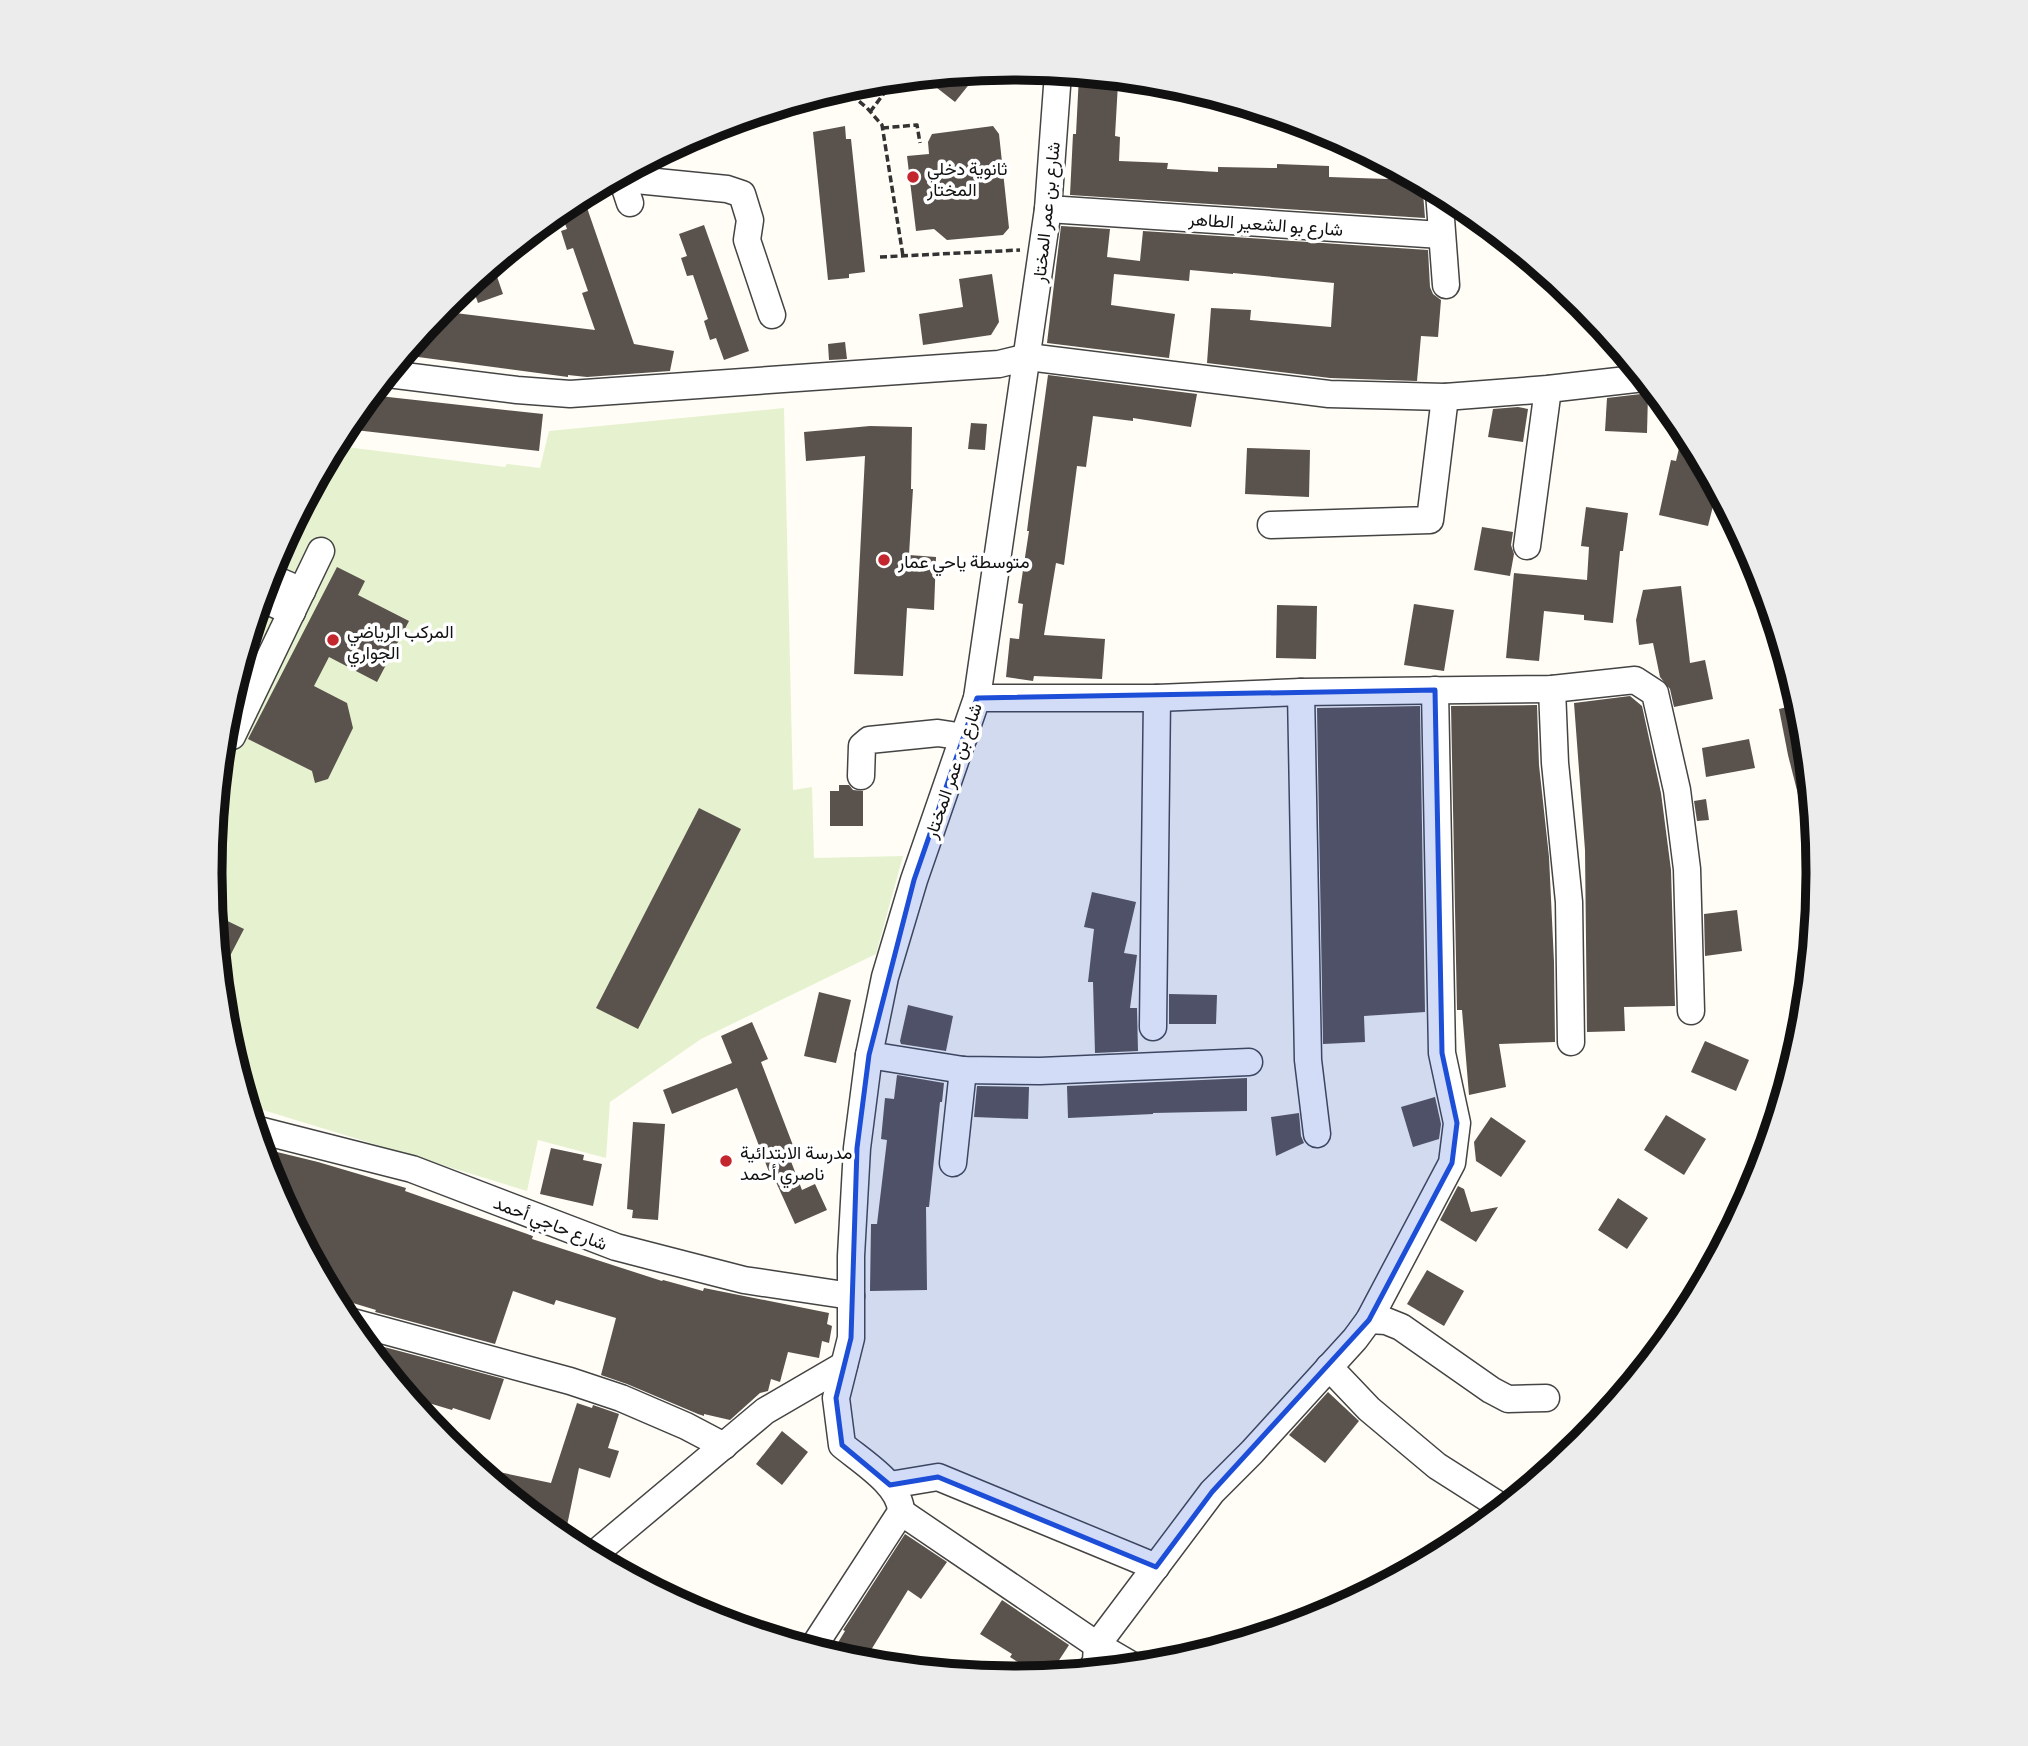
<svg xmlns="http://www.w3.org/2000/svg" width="2028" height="1746" viewBox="0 0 2028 1746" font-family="Literata,Vazirmatn,serif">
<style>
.pitch{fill:#e6f2cf}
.building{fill:#5a524d}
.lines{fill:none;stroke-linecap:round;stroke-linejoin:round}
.minor-casing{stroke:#444;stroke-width:29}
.path{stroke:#333;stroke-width:3.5;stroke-dasharray:7 3.5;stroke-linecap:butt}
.minor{stroke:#fff;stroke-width:26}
.marked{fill:#1d4ed8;fill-opacity:0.2;stroke:#1d4ed8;stroke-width:5;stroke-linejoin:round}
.poi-dot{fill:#c4262e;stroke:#fff;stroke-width:2.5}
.labels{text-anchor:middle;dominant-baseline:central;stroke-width:7;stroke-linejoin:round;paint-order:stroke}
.poi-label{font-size:18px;fill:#111;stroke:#fff;text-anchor:start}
.street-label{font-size:18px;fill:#111;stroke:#fff}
.rim{fill:none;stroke:#111;stroke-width:9}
</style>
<rect width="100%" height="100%" fill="#fffdf5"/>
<polygon class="pitch" points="784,408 793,790 812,787 814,858 903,856 876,954 701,1039 610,1102 606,1158 538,1140 527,1191 247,1105 225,1030 209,873 225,716 271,565 340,435 339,446 505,467 507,464 540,468 549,431"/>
<g class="building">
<polygon points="979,72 955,102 923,77 963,73"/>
<polygon points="1079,75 1114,78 1114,83 1118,83 1115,136 1120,137 1119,161 1168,163 1167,169 1218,172 1218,167 1277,168 1277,164 1329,166 1329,177 1417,180 1425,185 1423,193 1425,218 1070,195 1073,134 1076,134"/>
<polygon points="845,126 846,139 851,139 865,272 849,274 849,278 828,280 813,132"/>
<polygon points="993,126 999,134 1009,228 1003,235 947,240 934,229 916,231 907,156 929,154 928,142 932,134"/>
<polygon points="584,199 634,344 674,351 670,371 587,377 568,375 568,377 403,355 439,311 595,330 582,293 588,291 573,248 567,250 561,231 567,229 560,210 566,205"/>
<polygon points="704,225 749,351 724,360 716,338 710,340 704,321 708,319 693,275 687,276 681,258 687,256 679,234"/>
<polygon points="1061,226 1110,229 1107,257 1140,261 1143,231 1428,250 1430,287 1433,294 1441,300 1438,337 1421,336 1417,381 1330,378 1207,363 1211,308 1251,310 1250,320 1331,327 1334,283 1233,273 1233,274 1190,270 1189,281 1114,274 1111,305 1175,314 1169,358 1047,343"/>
<polygon points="493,265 503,294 478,303 471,283"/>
<polygon points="992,274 999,322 991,335 923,345 919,314 963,307 959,279"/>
<polygon points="845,342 847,359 829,360 828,344"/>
<polygon points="1048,375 1197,394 1191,427 1133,418 1133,421 1093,416 1086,467 1077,466 1064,565 1056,563 1044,635 1105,639 1102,679 1034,676 1033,681 1006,677 1010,638 1019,639 1023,604 1018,603 1029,531 1027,531 1030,507"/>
<polygon points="1641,394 1648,394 1647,433 1605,431 1607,398"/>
<polygon points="370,395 543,414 539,451 355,430 357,411"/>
<polygon points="1518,407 1528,409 1523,442 1488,437 1493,409"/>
<polygon points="971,423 987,424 985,450 968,449"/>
<polygon points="870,426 912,427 911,489 913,489 909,555 936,557 934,610 907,608 903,676 854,674 865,456 806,461 804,432"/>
<polygon points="1684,427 1711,479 1707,496 1715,498 1708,526 1659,515 1671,460 1676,461"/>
<polygon points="1247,448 1310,450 1309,497 1245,494"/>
<polygon points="1586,507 1628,513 1623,551 1620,551 1613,623 1584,620 1584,615 1544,611 1539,661 1506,658 1514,573 1587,580 1589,547 1581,546"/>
<polygon points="1482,527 1513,532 1511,545 1514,554 1510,576 1474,570"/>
<polygon points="337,567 365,581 358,595 409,621 377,682 329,657 314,686 347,703 353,728 328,779 315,783 312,771 248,739"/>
<polygon points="1681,586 1690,663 1705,660 1713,699 1674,707 1670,689 1660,677 1653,643 1639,645 1636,620 1643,590"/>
<polygon points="1414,604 1454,610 1444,671 1404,665"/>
<polygon points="1277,605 1317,606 1316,659 1276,658"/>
<polygon points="1630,696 1642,706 1661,793 1671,870 1675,1006 1624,1007 1625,1031 1587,1032 1585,850 1574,703"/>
<polygon points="1800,704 1803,716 1812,808 1802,810 1788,755 1779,709"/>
<polygon points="1537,705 1539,765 1549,857 1554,962 1555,1042 1499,1044 1506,1087 1469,1095 1462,1010 1457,1010 1451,706"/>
<polygon points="1420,706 1425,1012 1364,1016 1365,1042 1323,1044 1317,708"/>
<polygon points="1749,739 1755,768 1706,777 1702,748"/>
<polygon points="839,785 849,785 853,790 863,791 863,826 830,826 830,791 839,791"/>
<polygon points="1706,799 1709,820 1697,821 1694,801"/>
<polygon points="699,808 741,829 638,1029 596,1008"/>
<polygon points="1092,892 1136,902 1124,953 1137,955 1130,1008 1137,1008 1138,1051 1095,1053 1093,982 1088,982 1094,929 1084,927"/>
<polygon points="1737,910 1742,951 1705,956 1704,914"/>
<polygon points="213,914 244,929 219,977 216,941"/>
<polygon points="819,992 851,1000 836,1063 804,1056"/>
<polygon points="1169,994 1217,995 1216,1024 1169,1024"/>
<polygon points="908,1005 953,1016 946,1051 901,1044 900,1041"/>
<polygon points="752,1022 768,1059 761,1062 794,1148 787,1151 802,1190 815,1184 827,1210 795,1224 771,1171 769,1172 737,1088 672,1114 663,1090 732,1063 721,1036"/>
<polygon points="1705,1041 1749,1060 1736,1091 1691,1072"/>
<polygon points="897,1075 944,1083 942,1102 940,1102 929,1207 926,1207 927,1290 870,1291 871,1224 877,1224 887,1140 881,1139 885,1098 894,1099"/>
<polygon points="1247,1078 1247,1111 1153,1113 1153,1114 1068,1118 1067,1086"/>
<polygon points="977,1086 1029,1087 1028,1119 974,1117"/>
<polygon points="1435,1097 1441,1124 1439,1139 1413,1147 1401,1107"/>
<polygon points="1299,1113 1301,1136 1304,1143 1276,1156 1271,1117"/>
<polygon points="1666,1115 1706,1139 1684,1175 1644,1150"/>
<polygon points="1491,1117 1526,1141 1501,1177 1476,1161 1474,1142"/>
<polygon points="633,1122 665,1124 658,1220 632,1218 633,1210 627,1209"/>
<polygon points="551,1148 584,1155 583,1160 602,1164 593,1206 540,1194"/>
<polygon points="277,1152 318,1162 406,1188 405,1191 533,1236 532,1239 662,1281 663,1280 703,1291 704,1288 829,1313 827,1324 832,1326 829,1343 822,1341 819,1358 788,1352 780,1382 771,1379 768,1391 760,1393 730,1420 704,1414 704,1416 698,1414 627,1384 601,1375 616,1318 556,1300 554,1305 513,1291 495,1344 383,1314 375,1312 376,1310 333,1297 270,1181"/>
<polygon points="1458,1186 1464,1189 1471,1212 1498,1207 1476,1242 1440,1220"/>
<polygon points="1618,1198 1648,1218 1627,1249 1598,1230"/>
<polygon points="1427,1270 1464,1291 1444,1326 1407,1304"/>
<polygon points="373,1344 504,1379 490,1420 453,1408 452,1410 422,1401 422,1399 404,1393 371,1351"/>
<polygon points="1328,1392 1359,1421 1325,1463 1289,1435"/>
<polygon points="577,1403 592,1408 593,1405 619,1414 608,1448 619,1451 610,1478 579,1468 564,1540 475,1467 551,1483"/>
<polygon points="782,1431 808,1452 782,1485 756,1464"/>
<polygon points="905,1534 947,1562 921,1599 908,1590 863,1663 831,1654 845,1631 843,1630 849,1621"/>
<polygon points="1002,1600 1069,1645 1050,1674 1038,1675 1010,1657 1012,1654 980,1634"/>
</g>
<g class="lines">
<defs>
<g id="minor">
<polyline points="616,178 727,189 742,194 750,220 747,240 772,315"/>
<polyline points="622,179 630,203"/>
<polyline points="1439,192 1446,285"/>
<polyline points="1048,209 1441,235"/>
<polyline points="388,374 517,390 570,394 999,364 1028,357 1329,394 1445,397 1548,389 1644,378"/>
<polyline points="1271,525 1430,520 1445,397"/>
<polyline points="1527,546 1548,389"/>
<polyline points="267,576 302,591"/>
<polyline points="261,598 292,612"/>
<polyline points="1552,689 1555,763 1569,902 1571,1042"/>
<polyline points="1301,692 1308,1060 1317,1134"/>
<polyline points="977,698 1157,698 1301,692 1552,689 1635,680 1655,693 1677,790 1687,869 1691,1011"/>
<polyline points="232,736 321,551"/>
<polyline points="861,776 862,746 869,740 938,733 964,737"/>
<polyline points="1153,1027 1157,698"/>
<polyline points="869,1055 963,1070 1040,1071 1249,1062"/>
<polyline points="255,1129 412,1169 616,1247 744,1280 851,1296"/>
<polyline points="953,1163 963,1070"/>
<polyline points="345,1320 570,1381 621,1398 686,1426 724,1446"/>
<polyline points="1369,1320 1386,1321 1401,1327 1491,1390 1508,1399 1546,1398"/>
<polyline points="1329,1367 1369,1409 1437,1466 1503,1508"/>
<polyline points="890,1485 938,1477 1156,1567"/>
<polyline points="901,1512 1097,1645 1133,1666"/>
<polyline points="592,1556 765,1411 844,1365"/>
<path d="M812 1649 901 1512C901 1485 861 1461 842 1445L836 1398 851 1338V1256L857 1148 869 1055 885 977 914 880 977 698 1048 209 1058 73"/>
<polyline points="1091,1670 1096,1661 1097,1645 1212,1492 1252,1452 1355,1339 1369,1320 1452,1163 1457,1123 1442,1053 1435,690"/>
</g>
</defs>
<use href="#minor" class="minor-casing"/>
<g class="path">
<polyline points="843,88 867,108 882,125 903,256"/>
<polyline points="870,112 894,80"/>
<polyline points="882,128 917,125 920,143"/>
<polyline points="880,257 1020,250"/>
</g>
<use href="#minor" class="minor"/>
</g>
<path class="marked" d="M1435 690 1442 1053 1457 1123 1452 1163 1369 1320 1212 1492 1156 1567 938 1477 890 1485 842 1445 836 1398 851 1338 857 1148 869 1055 914 880 977 698Z"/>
<g class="poi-dot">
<circle cx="913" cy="177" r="7"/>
<circle cx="884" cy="560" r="7"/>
<circle cx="333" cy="640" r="7"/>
<circle cx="726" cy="1161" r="7"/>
</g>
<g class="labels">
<g class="poi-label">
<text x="927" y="167">ثانوية دخلي<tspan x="927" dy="21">المختار</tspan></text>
<text x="898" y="560">متوسطة ياحي عمار</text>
<text x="347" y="630">المركب الرياضي<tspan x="347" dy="21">الجواري</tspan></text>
<text x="740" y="1151">مدرسة الابتدائية<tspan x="740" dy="21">ناصري أحمد</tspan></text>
</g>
<g class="street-label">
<text transform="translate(1045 212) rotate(-84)">شارع بن عمر المختار</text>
<text transform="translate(1266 223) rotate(4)">شارع بو الشعير الطاهر</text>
<text transform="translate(952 770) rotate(-71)">شارع بن عمر المختار</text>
<text transform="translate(551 1222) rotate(21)">شارع حاجي أحمد</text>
</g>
</g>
<path d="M0 0H2028V1746H0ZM1014 80H1014A792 792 0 0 1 1806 872V874A792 792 0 0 1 1014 1666H1014A792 792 0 0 1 222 874V872A792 792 0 0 1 1014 80Z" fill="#ececec" fill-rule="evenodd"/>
<path class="rim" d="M1014 80H1014A792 792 0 0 1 1806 872V874A792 792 0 0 1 1014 1666H1014A792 792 0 0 1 222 874V872A792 792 0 0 1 1014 80Z"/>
</svg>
